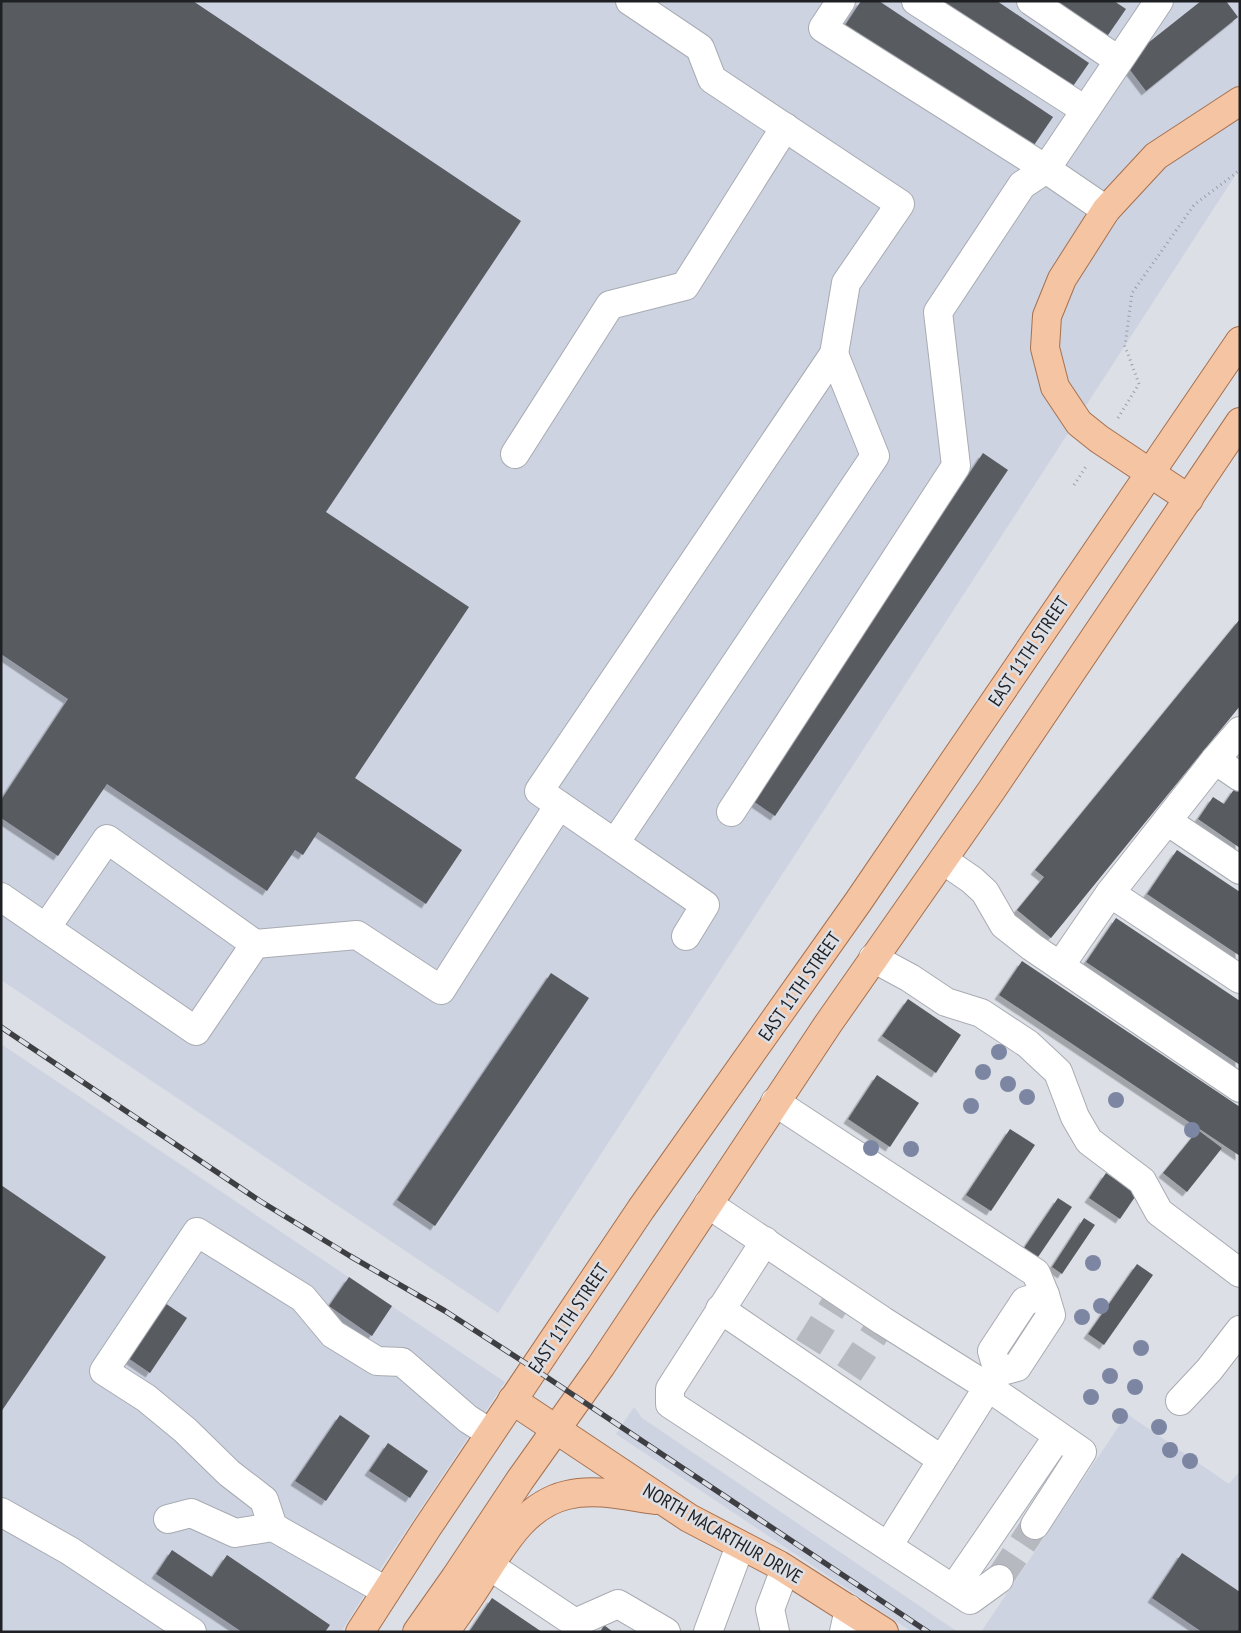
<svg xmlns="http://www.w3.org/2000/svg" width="1241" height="1633" viewBox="0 0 1241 1633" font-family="'PT Sans Narrow',sans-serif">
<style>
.built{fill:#cdd3e1}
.building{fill:#585b61;filter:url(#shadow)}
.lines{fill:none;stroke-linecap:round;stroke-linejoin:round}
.minor-tunnel{stroke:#b6b9bf;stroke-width:28;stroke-dasharray:28 14;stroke-linecap:butt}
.minor-casing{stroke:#a8abb2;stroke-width:30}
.major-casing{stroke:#a6714f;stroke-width:30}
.path{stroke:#9b9ea3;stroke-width:3;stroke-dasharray:1 4;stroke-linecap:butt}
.minor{stroke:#fff;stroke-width:28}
.major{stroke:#f5c4a3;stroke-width:28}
.rail-casing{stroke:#3e3f43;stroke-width:5.5}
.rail{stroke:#dcdfe6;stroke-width:4;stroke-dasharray:11;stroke-linecap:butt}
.tree{fill:#7c86a3}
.labels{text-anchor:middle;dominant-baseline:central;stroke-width:5;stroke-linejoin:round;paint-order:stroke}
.street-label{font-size:19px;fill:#1f2023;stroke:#dcdfe6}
</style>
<defs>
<filter id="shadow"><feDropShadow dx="-4.5" dy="4.5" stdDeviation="0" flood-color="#0004"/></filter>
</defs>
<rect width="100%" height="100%" fill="#dcdfe6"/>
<g class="built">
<polygon points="1,1 1240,1 1240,168 498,1313 1,980"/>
<polygon points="1,1044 505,1382 383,1565 341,1632 1,1632"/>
<polygon points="634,1407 642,1418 958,1632 912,1632 616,1434"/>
<polygon points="1127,1414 1229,1484 1240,1471 1240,1632 981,1632"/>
</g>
<g class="building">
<polygon points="1,1 193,1 521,221 326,512 469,607 355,778 462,850 426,904 318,832 303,855 295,850 267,891 107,784 58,856 1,818 1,800 68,699 1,654"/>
<polygon points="861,1 879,1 1053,117 1030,151 844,27"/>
<polygon points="933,1 997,1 1089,63 1069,92"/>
<polygon points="1052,1 1114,1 1126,9 1106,38"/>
<polygon points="1201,1 1226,1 1238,17 1146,91 1124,62"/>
<polygon points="983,453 1008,470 775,816 750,799"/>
<polygon points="1240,619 1240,706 1051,938 1017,910 1044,877 1035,870"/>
<polygon points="1235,788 1240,791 1240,848 1198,819 1213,797 1224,804"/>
<polygon points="1177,850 1240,892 1240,956 1147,894"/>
<polygon points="1116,918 1240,1001 1240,1065 1086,962"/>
<polygon points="1022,961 1240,1107 1240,1156 999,995"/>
<polygon points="551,973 589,998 435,1226 397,1200"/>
<polygon points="908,999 961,1035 936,1073 882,1036"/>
<polygon points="877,1075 919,1103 890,1147 848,1119"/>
<polygon points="1010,1129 1035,1145 991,1211 966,1195"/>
<polygon points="1198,1130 1222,1148 1187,1192 1163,1173"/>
<polygon points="1106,1173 1137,1194 1120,1219 1089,1198"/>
<polygon points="1,1185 106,1257 1,1412"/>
<polygon points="1058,1198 1072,1207 1036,1260 1022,1251"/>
<polygon points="1084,1218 1095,1225 1062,1274 1052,1267"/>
<polygon points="1137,1264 1153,1275 1104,1345 1088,1334"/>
<polygon points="349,1277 392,1306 372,1336 329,1306"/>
<polygon points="165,1303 187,1318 150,1373 128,1358"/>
<polygon points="340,1415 370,1436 326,1501 295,1481"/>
<polygon points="388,1443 428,1471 410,1498 369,1471"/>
<polygon points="172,1550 212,1577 227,1555 330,1625 325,1632 242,1632 156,1574"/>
<polygon points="1182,1553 1240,1592 1240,1632 1202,1632 1152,1598"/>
<polygon points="492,1598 542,1632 469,1632"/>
<polygon points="604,1625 613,1632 600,1632"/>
</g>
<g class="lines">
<g class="minor-tunnel">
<polyline points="808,1347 835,1304"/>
<polyline points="849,1373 876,1332"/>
<polyline points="999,1579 1035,1525"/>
</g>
<defs>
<g id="minor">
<polyline points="630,1 700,48 712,79 900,204 846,283 834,354"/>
<polyline points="916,1 1085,110"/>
<polyline points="1031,1 1118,60"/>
<polyline points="1106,210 1046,169 1159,1"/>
<polyline points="515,454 610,305 685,286 785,127"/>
<polyline points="1215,760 1240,731"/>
<polyline points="731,812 956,466 938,312 1022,185 1046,169 823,28 841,1"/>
<polyline points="1167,821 1240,870"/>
<polyline points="615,843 875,456 834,354 539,791 559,805 705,905 686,936"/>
<polyline points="943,860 972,880 985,892 1004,925 1032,947 1240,1088"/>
<polyline points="1110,893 1240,979"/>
<polyline points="1,897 46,928"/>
<polyline points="255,944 107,839 46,928 196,1031 255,944 357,935 441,990 559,805"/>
<polyline points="873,958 910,978 946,1002 981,1013 1028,1044 1058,1072 1075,1117 1089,1141 1142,1181 1159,1212 1240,1273"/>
<polyline points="1060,966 1110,893 1215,760 1240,777"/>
<polyline points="775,1102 1036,1273 1045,1295 1051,1315 1017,1367 998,1372 988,1387 1082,1452 1035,1525"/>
<polyline points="708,1204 883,1321 988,1387 888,1546"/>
<polyline points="765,1241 670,1389 670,1404 970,1600 999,1579"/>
<polyline points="720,1309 942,1460"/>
<polyline points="998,1372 992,1351 1025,1301 1045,1295"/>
<polyline points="1180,1401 1209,1370 1240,1330"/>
<polyline points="1,1512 70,1551 192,1632"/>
<polyline points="168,1519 191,1513 235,1533 273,1527 386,1591"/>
<polyline points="273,1527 264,1500 229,1473 185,1430 146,1398 104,1371 197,1232 303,1298 333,1334 377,1361 402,1362 468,1419 490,1433"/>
<polyline points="490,1566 575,1623 618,1604 666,1632"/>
<polyline points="954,1588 1058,1436"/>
<polyline points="708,1632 740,1546"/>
<polyline points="775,1632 770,1609 785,1569"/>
<polyline points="844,1632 849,1609"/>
</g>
<g id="major">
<polyline points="1189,499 1099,439 1079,423 1055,387 1045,348 1047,316 1062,279 1106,210 1156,156 1240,101"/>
<polyline points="512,1400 689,1518 779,1565 884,1632"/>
<polyline points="360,1632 427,1528 641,1209 858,902 1240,341"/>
<polyline points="417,1632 455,1578 520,1480 601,1366 828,1024 991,791 1240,422"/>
<path d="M445 1632C457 1615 469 1599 480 1581 502 1547 524 1505 567 1495 596 1488 626 1496 655 1500"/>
</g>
</defs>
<use href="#minor" class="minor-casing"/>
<use href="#major" class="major-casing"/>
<g class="path">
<polyline points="1118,418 1139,384 1125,346 1132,293 1194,205 1240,170"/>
<polyline points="1074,485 1087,465"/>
</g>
<use href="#minor" class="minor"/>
<use href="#major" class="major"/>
<defs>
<polyline id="rail" points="1,1027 260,1201 350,1256 445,1311 533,1368 928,1632"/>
</defs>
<use href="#rail" class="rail-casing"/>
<use href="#rail" class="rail"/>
</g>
<g class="tree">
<circle cx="999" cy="1052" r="8"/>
<circle cx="983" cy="1072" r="8"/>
<circle cx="1008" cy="1084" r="8"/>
<circle cx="1027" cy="1097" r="8"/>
<circle cx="1116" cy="1100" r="8"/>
<circle cx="971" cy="1106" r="8"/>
<circle cx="1192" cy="1130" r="8"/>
<circle cx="871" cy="1148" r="8"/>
<circle cx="911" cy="1149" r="8"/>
<circle cx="1093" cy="1263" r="8"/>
<circle cx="1101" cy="1306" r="8"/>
<circle cx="1082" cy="1317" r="8"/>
<circle cx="1141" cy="1348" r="8"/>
<circle cx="1110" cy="1376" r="8"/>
<circle cx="1135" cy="1387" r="8"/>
<circle cx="1091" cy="1397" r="8"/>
<circle cx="1120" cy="1416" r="8"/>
<circle cx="1159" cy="1427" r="8"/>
<circle cx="1170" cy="1450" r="8"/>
<circle cx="1190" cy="1461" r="8"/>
</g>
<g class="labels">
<g class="street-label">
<text transform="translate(1028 651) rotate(-56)">EAST 11TH STREET</text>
<text transform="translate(799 986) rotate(-55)">EAST 11TH STREET</text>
<text transform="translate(568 1318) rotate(-56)">EAST 11TH STREET</text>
<text transform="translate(723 1533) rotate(30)">NORTH MACARTHUR DRIVE</text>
</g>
</g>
<rect width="1241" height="1633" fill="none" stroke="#1f2023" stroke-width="5"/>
</svg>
